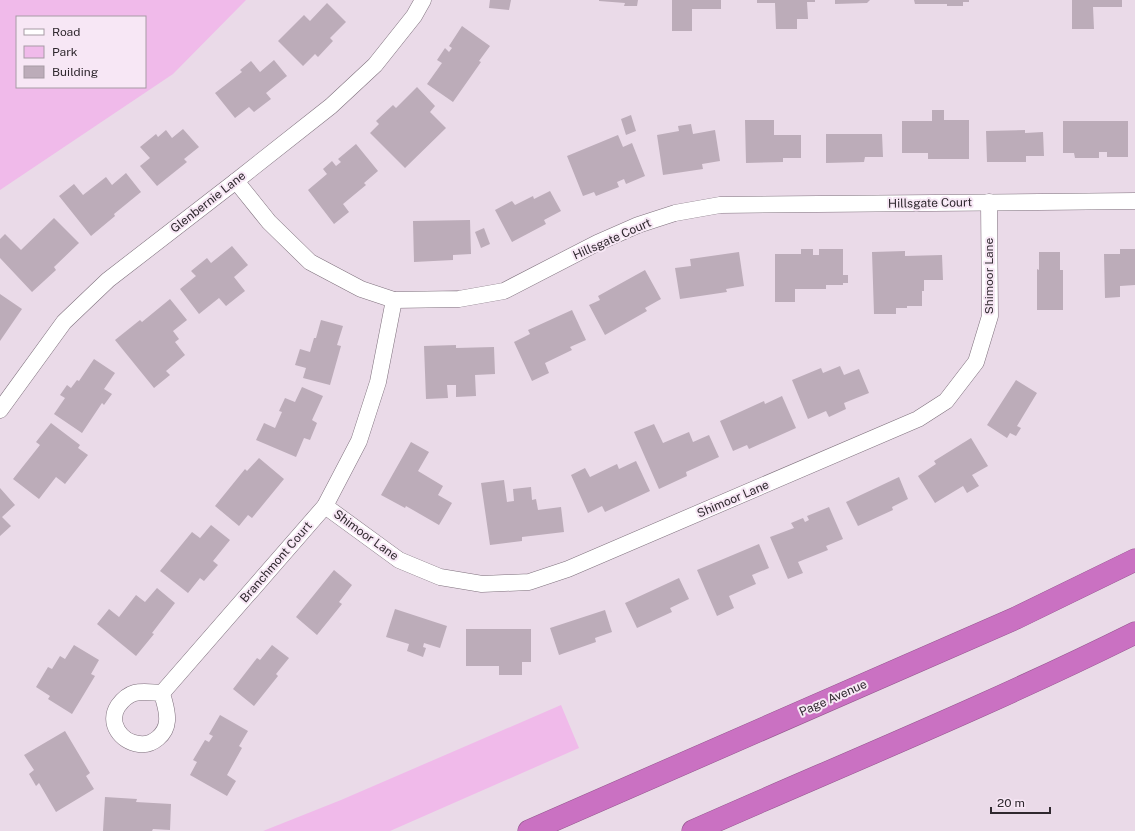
<svg xmlns="http://www.w3.org/2000/svg" width="1135" height="831" viewBox="0 0 1135 831" font-family="'Public Sans',sans-serif">
<style>
.green{fill:#f0baea;fill-rule:evenodd}
.building{fill:#bcacb9}
.lines{fill:none;stroke-linecap:round;stroke-linejoin:round}
.street-casing{stroke:#7f717d;stroke-width:17}
.highway-casing{stroke:#94578e;stroke-width:23}
.street{stroke:#fff;stroke-width:16}
.highway{stroke:#ca71c2;stroke-width:22}
.labels{text-anchor:middle;dominant-baseline:central;stroke-width:4;stroke-linejoin:round;paint-order:stroke}
.street-label{font-size:12px;fill:#2f282e;stroke:#f7e7f5}
</style>
<rect width="100%" height="100%" fill="#eadae8"/>
<g class="green">
<path d="M0 0H246L173 74 0 190ZM17 17H145V87H17Z"/>
<polygon points="561,705 579,748 390,831 263,831 341,800"/>
</g>
<g class="building">
<polygon points="490,0 511,0 509,10 489,8"/>
<polygon points="599,0 638,0 637,6 624,6 625,3 599,1"/>
<polygon points="672,0 721,0 721,9 692,9 692,31 672,31"/>
<polygon points="757,0 815,0 815,2 807,2 808,19 797,19 797,29 776,29 775,3 757,3"/>
<polygon points="835,0 870,0 867,3 835,4"/>
<polygon points="914,0 969,0 969,2 963,2 963,6 947,6 947,4 915,4"/>
<polygon points="1072,0 1122,0 1122,7 1093,7 1094,29 1072,29"/>
<polygon points="327,3 346,22 330,38 333,41 318,57 315,54 303,66 278,41 304,15 310,21"/>
<polygon points="462,26 490,46 479,61 481,62 453,102 427,84 442,63 437,60 445,48 449,52 452,48 449,46"/>
<polygon points="274,60 287,76 266,93 271,99 254,112 249,107 235,118 215,93 242,72 240,70 251,61 260,72"/>
<polygon points="417,87 435,106 430,112 446,128 405,168 370,133 379,124 376,121 393,105 396,108"/>
<polygon points="932,110 944,110 944,120 969,120 969,159 928,159 928,153 902,153 902,121 932,121"/>
<polygon points="631,115 636,131 626,135 621,119"/>
<polygon points="745,120 774,120 774,135 801,135 801,158 783,158 783,162 746,163"/>
<polygon points="1063,121 1128,121 1128,157 1107,157 1107,152 1099,152 1099,158 1075,158 1074,153 1063,153"/>
<polygon points="691,124 693,134 715,130 720,161 702,164 703,169 663,175 657,135 679,131 678,126"/>
<polygon points="183,129 199,147 184,159 187,162 157,186 140,166 150,158 140,147 156,134 158,137 166,130 172,138"/>
<polygon points="1025,130 1025,133 1043,132 1044,156 1026,156 1026,162 987,162 986,131"/>
<polygon points="826,134 882,134 883,157 865,157 864,162 826,163"/>
<polygon points="618,135 623,147 632,143 645,176 626,184 624,179 617,182 619,187 596,196 594,192 583,196 567,156"/>
<polygon points="356,144 378,171 364,183 366,185 343,204 349,212 334,224 308,190 327,174 323,169 332,161 336,166 341,162 338,159"/>
<polygon points="126,173 141,192 114,214 115,216 91,236 59,196 74,184 83,195 106,177 112,185"/>
<polygon points="550,191 561,211 544,220 546,224 512,242 495,210 512,201 515,205 533,196 534,199"/>
<polygon points="54,218 79,243 54,267 56,270 32,292 0,258 0,239 5,234 21,250"/>
<polygon points="470,220 471,254 453,255 453,260 414,262 413,221"/>
<polygon points="484,228 490,244 481,248 475,232"/>
<polygon points="232,246 248,265 234,277 245,291 226,306 219,298 199,314 180,289 196,276 191,271 207,258 211,263"/>
<polygon points="801,249 813,249 813,255 819,255 819,249 843,249 843,275 848,275 848,283 843,283 843,285 826,285 826,289 795,289 795,302 775,302 775,254 801,254"/>
<polygon points="1120,249 1135,249 1135,285 1120,286 1120,297 1105,298 1104,254 1120,254"/>
<polygon points="905,251 905,256 942,255 943,280 924,280 924,291 922,291 922,306 907,306 907,308 896,308 896,314 874,314 872,252"/>
<polygon points="739,252 744,286 726,289 727,292 680,299 675,268 691,266 690,259"/>
<polygon points="1039,252 1060,252 1060,270 1063,270 1063,310 1037,310 1037,269 1039,270"/>
<polygon points="645,270 661,299 645,308 647,311 605,335 589,305 600,300 598,296"/>
<polygon points="0,294 22,309 0,341"/>
<polygon points="170,299 187,320 173,331 179,339 175,342 185,355 166,371 170,375 154,388 115,340 140,320 142,322"/>
<polygon points="572,310 586,340 570,347 572,350 545,363 549,373 532,381 514,342 530,334 528,330"/>
<polygon points="321,320 343,326 337,345 341,346 330,385 303,378 306,368 295,365 300,349 310,352 314,338 316,338"/>
<polygon points="456,345 456,348 494,347 495,374 475,375 476,396 456,397 456,385 447,385 448,398 426,399 424,346"/>
<polygon points="94,359 115,373 104,389 112,394 104,405 102,403 82,433 54,414 65,398 60,395 67,385 71,388 77,380 79,381"/>
<polygon points="840,366 844,375 859,369 869,393 844,403 846,409 829,417 826,411 808,419 792,380 821,368 823,373"/>
<polygon points="1016,380 1037,393 1017,426 1021,428 1016,436 1010,433 1007,438 987,425"/>
<polygon points="302,387 323,396 312,420 317,423 310,440 304,438 296,457 256,440 264,423 275,428 282,412 279,411 285,398 295,402"/>
<polygon points="782,396 796,428 749,449 747,445 733,451 720,421 764,401 765,404"/>
<polygon points="51,423 80,445 78,448 88,455 65,484 56,477 39,499 13,479 40,445 36,442"/>
<polygon points="654,424 663,443 689,432 693,442 709,435 719,457 686,472 687,476 659,489 634,432"/>
<polygon points="971,438 988,466 972,475 979,486 967,493 963,486 935,503 918,476 936,464 934,461"/>
<polygon points="411,442 429,452 418,471 443,486 438,495 452,503 439,525 406,506 405,508 381,495"/>
<polygon points="259,458 284,479 252,518 248,515 239,526 215,506 245,469 247,471"/>
<polygon points="636,461 650,491 605,512 602,506 588,513 571,475 585,468 590,477 617,464 619,469"/>
<polygon points="899,477 908,499 892,507 893,510 858,526 846,502"/>
<polygon points="504,480 507,502 514,501 513,489 531,487 532,500 536,499 538,510 561,507 564,532 522,537 522,541 490,545 481,483"/>
<polygon points="0,488 15,505 2,517 11,526 0,536"/>
<polygon points="829,507 843,539 826,546 828,550 798,562 803,573 788,579 770,537 794,528 791,523 803,518 805,522 809,520 807,516"/>
<polygon points="211,525 230,540 213,561 218,565 204,581 200,578 188,593 160,571 192,532 200,538"/>
<polygon points="759,544 769,568 752,575 756,584 729,596 734,608 717,616 697,570"/>
<polygon points="334,570 352,585 339,602 342,604 317,635 296,617"/>
<polygon points="679,578 689,599 670,608 672,612 637,628 625,603"/>
<polygon points="157,588 175,603 152,633 154,634 136,656 97,624 109,609 119,617 136,595 145,602"/>
<polygon points="395,609 447,626 440,648 424,643 423,647 426,648 423,657 407,651 409,644 386,637"/>
<polygon points="605,610 612,632 595,638 596,642 559,655 550,628"/>
<polygon points="466,629 531,629 531,662 522,662 522,675 499,675 499,666 466,666"/>
<polygon points="74,645 99,660 91,674 95,676 72,714 48,699 50,696 36,687 48,667 52,669 60,656 65,659"/>
<polygon points="272,645 289,658 276,674 278,676 254,706 233,689 257,658 260,660"/>
<polygon points="220,715 248,731 239,746 242,748 227,775 236,781 227,796 190,775 197,762 193,760 205,740 209,742 213,736 209,734"/>
<polygon points="65,731 90,773 86,776 94,789 56,812 39,783 36,786 29,774 34,770 24,755"/>
<polygon points="105,797 137,799 136,802 171,804 170,830 153,829 152,831 103,831"/>
</g>
<g class="lines">
<defs>
<g id="street">
<polyline points="236,181 269,222 310,262 361,289 394,300 459,299 504,291 597,243 638,225 675,213 720,205 1135,201"/>
<polyline points="0,410 64,322 108,280 236,181 331,106 375,65 414,16 423,0"/>
<polyline points="325,506 399,560 440,577 482,584 529,582 568,569 918,419 946,401 976,362 990,316 989,202"/>
<path d="M162 693C142 692 131 688 118 706 107 723 121 742 139 744 153 746 166 734 167 721 168 711 164 702 162 693L325 506 359 441 378 382 394 300"/>
</g>
<g id="highway">
<polyline points="529,831 1016,618 1135,560"/>
<path d="M693 831C840 766 990 705 1135 633"/>
</g>
</defs>
<use href="#street" class="street-casing"/>
<use href="#highway" class="highway-casing"/>
<use href="#street" class="street"/>
<use href="#highway" class="highway"/>
</g>
<g class="labels">
<g class="street-label">
<text transform="translate(208 202) rotate(-38)">Glenbernie Lane</text>
<text transform="translate(930 203) rotate(-1)">Hillsgate Court</text>
<text transform="translate(612 239) rotate(-24)">Hillsgate Court</text>
<text transform="translate(989 276) rotate(-90)">Shimoor Lane</text>
<text transform="translate(733 499) rotate(-23)">Shimoor Lane</text>
<text transform="translate(366 535) rotate(36)">Shimoor Lane</text>
<text transform="translate(276 562) rotate(-49)">Branchmont Court</text>
<text transform="translate(833 698) rotate(-24)">Page Avenue</text>
</g>
</g>
<rect x="16" y="16" width="130" height="72" fill="#f7e7f5" stroke="#a79ba5"/>
<rect x="24" y="29" width="20" height="6" fill="#ffffff" stroke="#a79ba5"/>
<text x="52" y="36" font-size="12" fill="#2f282e">Road</text>
<rect x="24" y="46" width="20" height="12" fill="#f0baea" stroke="#a79ba5"/>
<text x="52" y="56" font-size="12" fill="#2f282e">Park</text>
<rect x="24" y="66" width="20" height="12" fill="#bcacb9" stroke="#a79ba5"/>
<text x="52" y="76" font-size="12" fill="#2f282e">Building</text>
<path d="M991 807v6h59v-6" fill="none" stroke="#2f282e" stroke-width="2"/>
<text x="997" y="807" font-size="12" fill="#2f282e" stroke="#f7e7f5" stroke-width="3" paint-order="stroke">20 m</text>
</svg>
